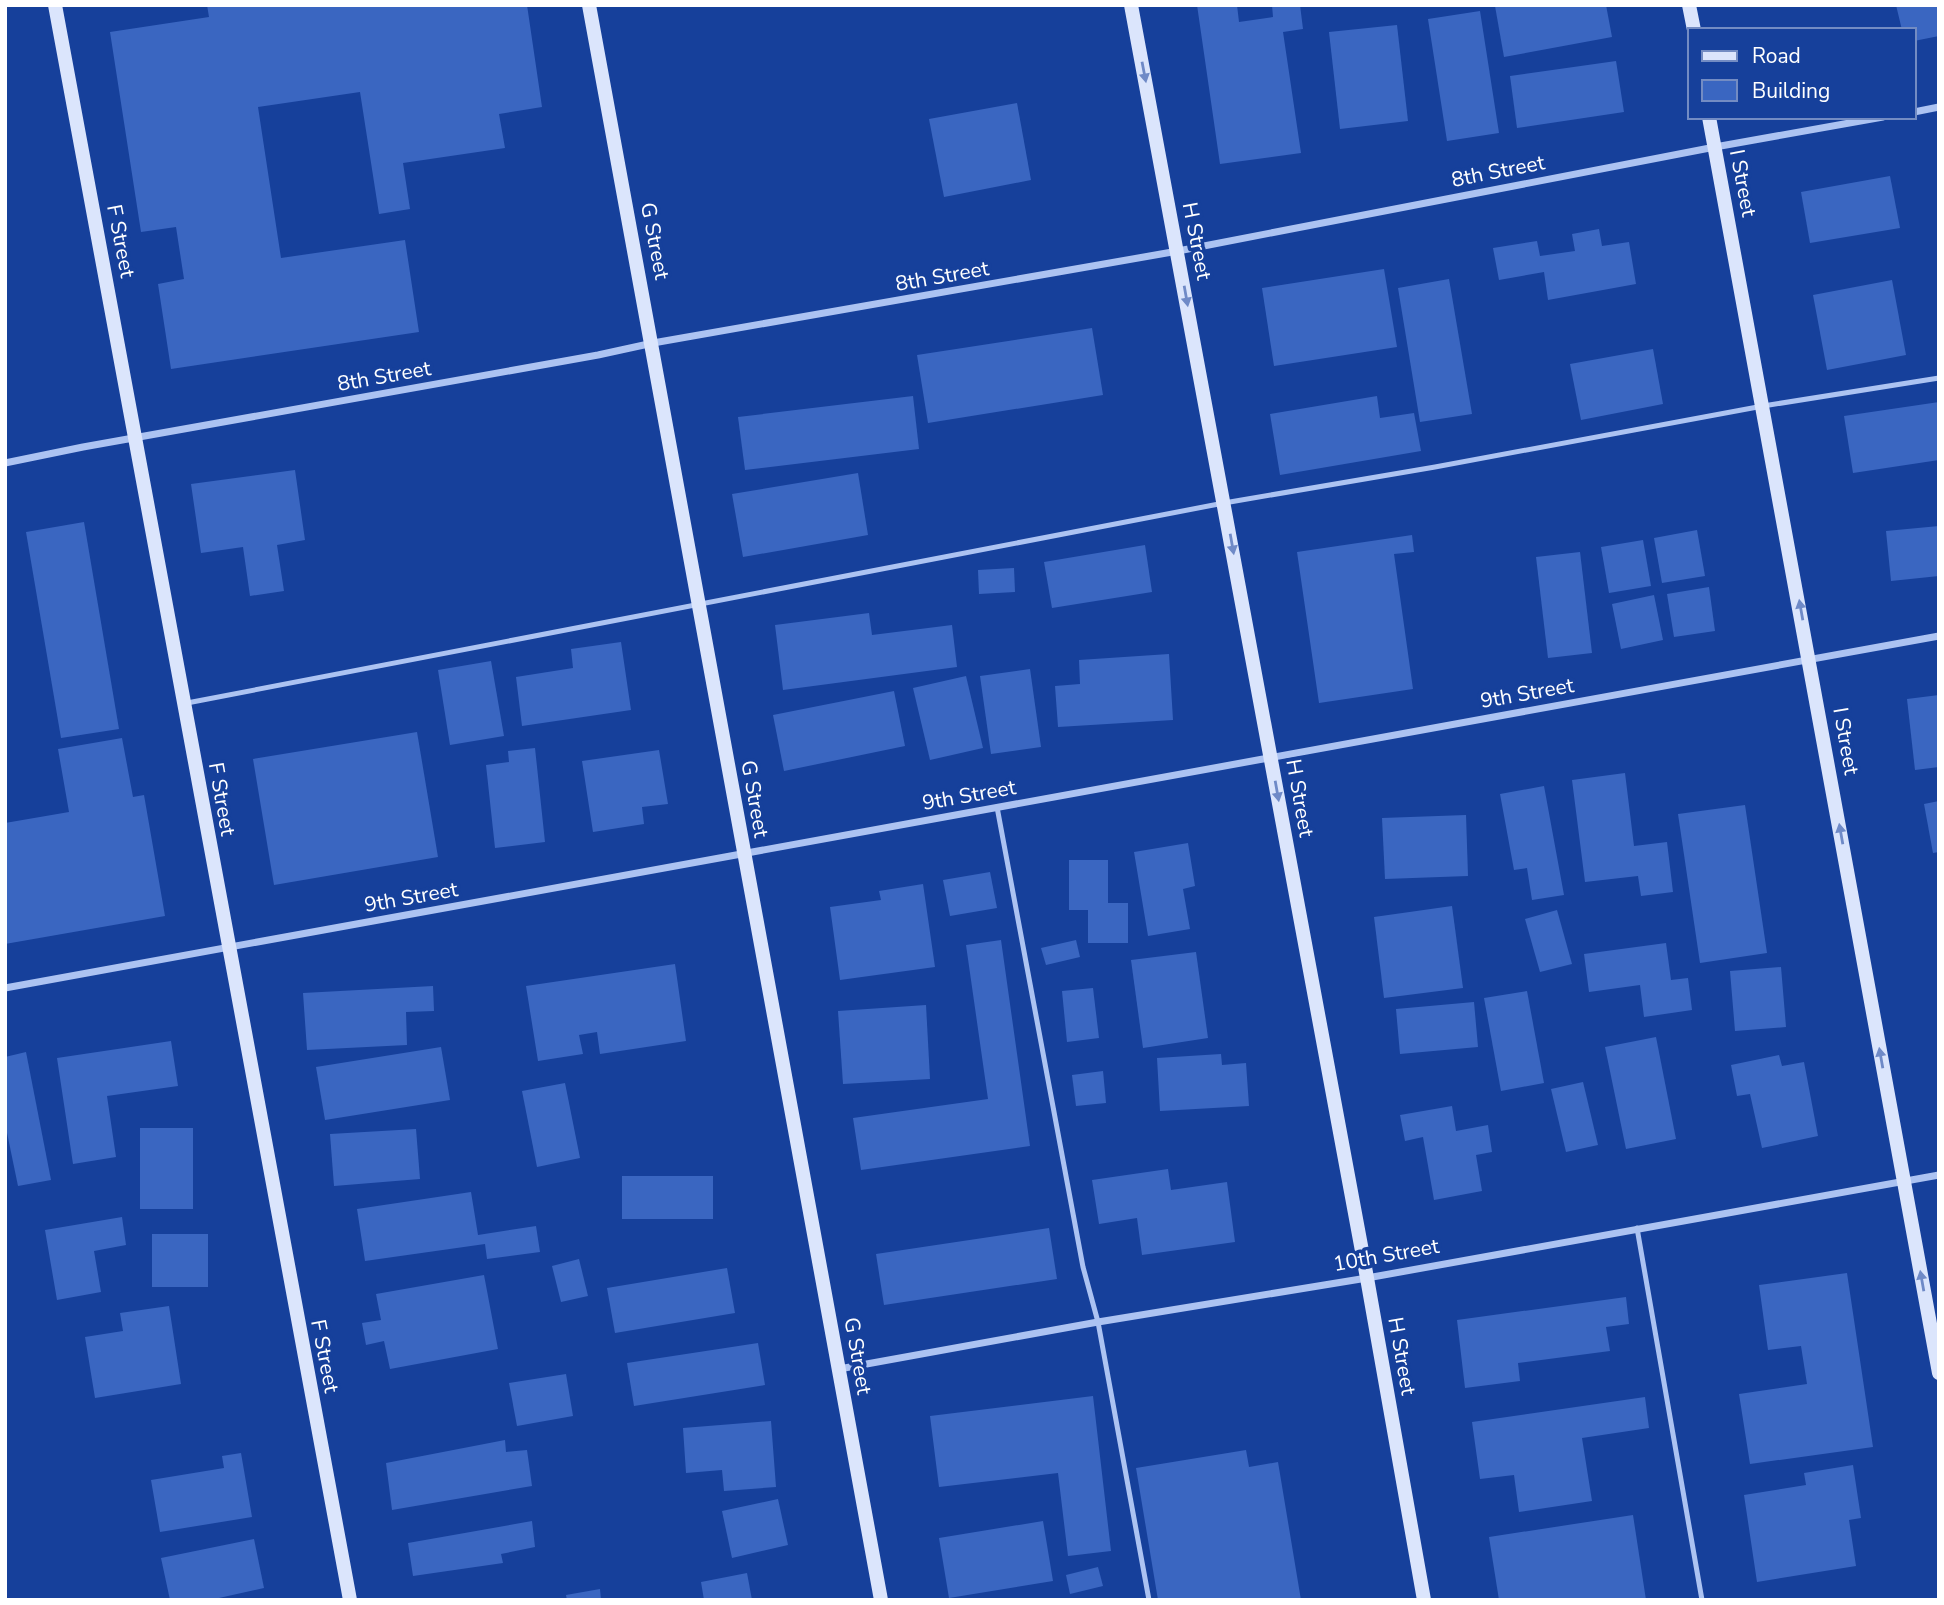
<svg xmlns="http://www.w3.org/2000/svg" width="1944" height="1605" viewBox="0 0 1944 1605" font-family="'Nunito Sans',sans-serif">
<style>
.building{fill:#3a66c1}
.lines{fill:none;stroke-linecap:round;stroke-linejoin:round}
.lane{stroke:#acc3f2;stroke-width:5}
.street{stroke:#acc3f2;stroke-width:7}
.secondary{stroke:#dbe5fc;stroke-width:14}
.oneway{fill:#6f8ac7}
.labels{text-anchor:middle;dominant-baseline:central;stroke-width:7;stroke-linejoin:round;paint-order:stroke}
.street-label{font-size:21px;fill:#fff;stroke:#16409b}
</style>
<rect width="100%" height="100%" fill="#16409b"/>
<g class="building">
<polygon points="207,5 527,5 542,107 499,114 505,148 403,163 410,209 379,214 360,92 258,107 281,258 405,240 419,332 171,369 158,284 184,279 176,227 141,232 110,32 209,17"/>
<polygon points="1197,5 1237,5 1239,22 1273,17 1272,5 1300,5 1303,29 1283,32 1301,153 1220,164"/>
<polygon points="1606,5 1612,37 1504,57 1495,6"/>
<polygon points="1896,5 1939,5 1939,36 1914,41 1914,30 1902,30"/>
<polygon points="1480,11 1499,133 1447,141 1428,19"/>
<polygon points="1397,25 1408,121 1340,129 1329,32"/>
<polygon points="1616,61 1624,112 1517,128 1510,76"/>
<polygon points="1017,103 1031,180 944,197 929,119"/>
<polygon points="1890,176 1900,228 1810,243 1801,192"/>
<polygon points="1599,229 1602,246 1629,242 1636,284 1548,300 1544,272 1499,280 1493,248 1537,241 1540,256 1575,251 1572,234"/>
<polygon points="1384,269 1397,347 1274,366 1262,288"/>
<polygon points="1449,279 1472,414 1420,422 1398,288"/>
<polygon points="1892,280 1906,355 1827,370 1813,295"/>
<polygon points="1092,328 1103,395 928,423 917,355"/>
<polygon points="1653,349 1663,404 1581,420 1570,364"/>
<polygon points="913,396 919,449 745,470 738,417"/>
<polygon points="1377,396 1380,418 1414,413 1421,451 1280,475 1270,414"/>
<polygon points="1939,402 1939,446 1937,446 1939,460 1853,473 1844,416"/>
<polygon points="295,470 305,540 277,545 284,591 250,596 243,547 201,553 191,484"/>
<polygon points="858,473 868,535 743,557 732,494"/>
<polygon points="84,522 119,729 61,738 26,532"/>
<polygon points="1939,526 1939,576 1891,581 1886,531"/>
<polygon points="1697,530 1705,576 1662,583 1654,538"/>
<polygon points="1412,535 1414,552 1394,554 1413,689 1319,703 1297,552"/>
<polygon points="1643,540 1651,586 1609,593 1601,547"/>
<polygon points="1145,545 1152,592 1052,608 1044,562"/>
<polygon points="1580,552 1592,653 1548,658 1536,557"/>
<polygon points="1014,568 1015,592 979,594 978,570"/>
<polygon points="1709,587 1715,631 1674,637 1667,594"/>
<polygon points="1654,595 1663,640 1621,649 1612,604"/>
<polygon points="869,613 872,635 952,625 957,667 783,690 775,625"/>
<polygon points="621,642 631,710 522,726 516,677 573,668 571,649"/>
<polygon points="1169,654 1173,720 1058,727 1055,686 1080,684 1079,660"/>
<polygon points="491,661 504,736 450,745 438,670"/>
<polygon points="1030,669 1041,747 991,754 980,676"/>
<polygon points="966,676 983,748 930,760 913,688"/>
<polygon points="894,691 905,746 784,771 773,715"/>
<polygon points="1939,695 1939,767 1915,770 1907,699"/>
<polygon points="417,732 438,857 274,885 253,759"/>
<polygon points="122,738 133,797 144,795 165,916 5,944 5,823 69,812 58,749"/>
<polygon points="535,748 545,842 495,848 486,765 509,762 508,751"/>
<polygon points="659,750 668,804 642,807 644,824 593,832 582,761"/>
<polygon points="1625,773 1634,846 1667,842 1673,892 1641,896 1638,876 1585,882 1572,780"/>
<polygon points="1544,786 1564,895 1532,900 1527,868 1514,870 1500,794"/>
<polygon points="1939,801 1939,852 1933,853 1924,804"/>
<polygon points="1745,805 1767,953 1700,963 1678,814"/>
<polygon points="1466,815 1468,876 1385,879 1382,818"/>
<polygon points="1188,843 1195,886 1183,889 1190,929 1148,936 1134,852"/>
<polygon points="1069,860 1108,860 1108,903 1128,903 1128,943 1088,943 1088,910 1069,910"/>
<polygon points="990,872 997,908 950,916 943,880"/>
<polygon points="923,884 935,967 840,980 830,907 881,900 879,891"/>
<polygon points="1452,906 1463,988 1384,998 1374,917"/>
<polygon points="1557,910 1572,964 1540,972 1525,919"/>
<polygon points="1001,940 1030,1146 861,1170 853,1118 988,1099 966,945"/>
<polygon points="1076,940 1080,957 1046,965 1041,948"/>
<polygon points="1666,943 1671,980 1688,978 1692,1010 1644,1017 1640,985 1589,992 1584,954"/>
<polygon points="1196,952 1208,1038 1143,1048 1131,960"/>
<polygon points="675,964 686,1041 600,1054 597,1032 579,1035 583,1054 538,1061 526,986"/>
<polygon points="1781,967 1786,1027 1735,1031 1730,971"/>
<polygon points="433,986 434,1011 406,1012 407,1045 307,1050 303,993"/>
<polygon points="1093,988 1099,1038 1067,1042 1062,991"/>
<polygon points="1527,991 1544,1083 1501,1091 1484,998"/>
<polygon points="1474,1002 1478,1047 1400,1054 1396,1009"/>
<polygon points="926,1005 930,1079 843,1084 838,1011"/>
<polygon points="1656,1037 1676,1139 1626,1149 1605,1047"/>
<polygon points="171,1041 178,1086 107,1096 116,1157 73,1164 57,1058"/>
<polygon points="441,1047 450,1100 325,1120 316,1067"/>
<polygon points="26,1052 51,1180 18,1186 5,1123 5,1057"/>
<polygon points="1221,1054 1222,1065 1246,1063 1249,1106 1160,1111 1157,1058"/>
<polygon points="1779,1055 1782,1066 1804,1062 1818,1136 1762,1148 1750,1094 1737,1096 1731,1065"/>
<polygon points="1103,1071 1106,1103 1076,1106 1072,1075"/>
<polygon points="1583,1082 1598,1145 1566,1152 1551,1089"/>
<polygon points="565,1083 580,1158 537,1167 522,1091"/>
<polygon points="1452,1106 1456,1131 1488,1125 1492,1152 1476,1155 1482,1191 1434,1200 1423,1137 1405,1141 1400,1115"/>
<rect x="140" y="1128" width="53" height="81"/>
<polygon points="416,1129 420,1179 334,1186 330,1134"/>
<polygon points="1168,1169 1171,1190 1227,1182 1235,1242 1142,1255 1137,1218 1099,1224 1092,1180"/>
<rect x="622" y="1176" width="91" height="43"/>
<polygon points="471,1192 478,1235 536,1226 540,1252 487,1259 485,1244 365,1261 357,1209"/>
<polygon points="122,1217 126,1245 94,1251 101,1292 57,1300 45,1230"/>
<polygon points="1049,1228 1057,1279 884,1305 876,1254"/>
<rect x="152" y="1234" width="56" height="53"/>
<polygon points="579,1259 588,1296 561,1302 552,1266"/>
<polygon points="727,1268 735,1313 615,1333 607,1288"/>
<polygon points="1847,1273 1873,1447 1750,1464 1739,1394 1807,1384 1801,1346 1768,1350 1759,1285"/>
<polygon points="484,1275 498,1349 390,1369 384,1341 366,1345 362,1323 381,1320 376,1294"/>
<polygon points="1626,1297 1629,1324 1606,1327 1610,1351 1518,1363 1520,1381 1465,1388 1457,1320"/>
<polygon points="169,1306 181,1384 95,1398 85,1337 123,1331 120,1313"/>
<polygon points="758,1343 765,1385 634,1406 627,1363"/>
<polygon points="566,1374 573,1416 517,1426 509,1383"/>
<polygon points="1093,1396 1111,1551 1068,1556 1058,1473 939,1487 930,1416"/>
<polygon points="1645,1397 1649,1428 1582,1438 1592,1501 1519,1512 1514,1475 1480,1479 1472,1422"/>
<polygon points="771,1421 776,1487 724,1491 722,1470 686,1473 683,1428"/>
<polygon points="505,1440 506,1452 527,1450 532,1486 392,1510 386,1463"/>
<polygon points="1246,1450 1249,1467 1278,1462 1301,1600 1158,1600 1136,1468"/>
<polygon points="241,1453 252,1517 160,1532 151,1480 224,1468 222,1456"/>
<polygon points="1853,1465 1861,1518 1849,1520 1856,1566 1757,1582 1744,1495 1806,1485 1804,1473"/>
<polygon points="778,1499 788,1545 732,1558 722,1511"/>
<polygon points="1633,1515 1646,1600 1499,1600 1489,1537"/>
<polygon points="532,1521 535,1547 501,1554 503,1563 413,1576 408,1543"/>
<polygon points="1043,1521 1053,1581 949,1598 939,1538"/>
<polygon points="254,1539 264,1588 210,1600 170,1600 161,1558"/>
<polygon points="1098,1567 1103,1586 1070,1594 1066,1575"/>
<polygon points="747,1573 752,1600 704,1600 701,1582"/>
<polygon points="600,1589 601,1600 567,1600 566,1595"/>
</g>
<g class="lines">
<g class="lane">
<polyline points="187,703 1224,503 1435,467 1763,406 1939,378"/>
<polyline points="997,807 1083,1267 1098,1322 1149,1600"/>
<polyline points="1637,1228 1702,1600"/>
</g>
<g class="street">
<polyline points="1914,112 1939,107"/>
<polyline points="5,463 83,447 598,355 653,343 1178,251 1715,147 1883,117"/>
<polyline points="5,988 1939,636"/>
<polyline points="839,1369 1098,1322 1367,1278 1939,1175"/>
</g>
<g class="secondary">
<path d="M55 5C155 536 250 1069 350 1600"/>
<polyline points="589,5 881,1600"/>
<polyline points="1131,5 1367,1278 1424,1600"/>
<polyline points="1689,5 1694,30"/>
<polyline points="1709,117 1939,1373"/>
</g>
</g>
<defs><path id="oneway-solid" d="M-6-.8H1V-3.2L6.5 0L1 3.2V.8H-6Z" transform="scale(1.75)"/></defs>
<g class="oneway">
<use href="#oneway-solid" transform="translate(1144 72) rotate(79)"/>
<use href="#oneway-solid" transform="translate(1186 296) rotate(80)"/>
<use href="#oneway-solid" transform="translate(1232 544) rotate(80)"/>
<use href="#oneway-solid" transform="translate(1801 610) rotate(-100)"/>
<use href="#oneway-solid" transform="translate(1277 791) rotate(80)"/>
<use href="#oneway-solid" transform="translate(1841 834) rotate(-100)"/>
<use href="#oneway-solid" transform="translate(1881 1058) rotate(-100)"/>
<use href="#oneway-solid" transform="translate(1922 1281) rotate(-100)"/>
</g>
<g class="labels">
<g class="street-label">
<text transform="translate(1498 171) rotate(-11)">8th Street</text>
<text transform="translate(1743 183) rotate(79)">I Street</text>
<text transform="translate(121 241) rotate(79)">F Street</text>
<text transform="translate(655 241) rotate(79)">G Street</text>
<text transform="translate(1197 241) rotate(79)">H Street</text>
<text transform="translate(942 276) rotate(-10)">8th Street</text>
<text transform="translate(384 376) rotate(-10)">8th Street</text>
<text transform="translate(1527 693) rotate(-10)">9th Street</text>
<text transform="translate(1846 741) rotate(80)">I Street</text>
<text transform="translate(969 795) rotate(-10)">9th Street</text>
<text transform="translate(1300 798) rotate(80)">H Street</text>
<text transform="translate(222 799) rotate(80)">F Street</text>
<text transform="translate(755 799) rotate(80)">G Street</text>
<text transform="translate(411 897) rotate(-10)">9th Street</text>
<text transform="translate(1386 1255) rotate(-10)">10th Street</text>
<text transform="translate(325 1356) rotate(79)">F Street</text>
<text transform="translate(858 1356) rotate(80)">G Street</text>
<text transform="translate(1402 1356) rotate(80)">H Street</text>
</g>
</g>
<rect width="1944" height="1605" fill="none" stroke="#ffffff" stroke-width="14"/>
<rect x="1688" y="28" width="228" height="91" fill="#16409b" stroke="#738cc3" stroke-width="2"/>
<rect x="1702" y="51" width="35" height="10" fill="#dbe5fc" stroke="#738cc3" stroke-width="2"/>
<text x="1752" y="63" font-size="21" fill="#ffffff">Road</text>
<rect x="1702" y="80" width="35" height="21" fill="#3a66c1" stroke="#738cc3" stroke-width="2"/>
<text x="1752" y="98" font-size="21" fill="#ffffff">Building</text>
</svg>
